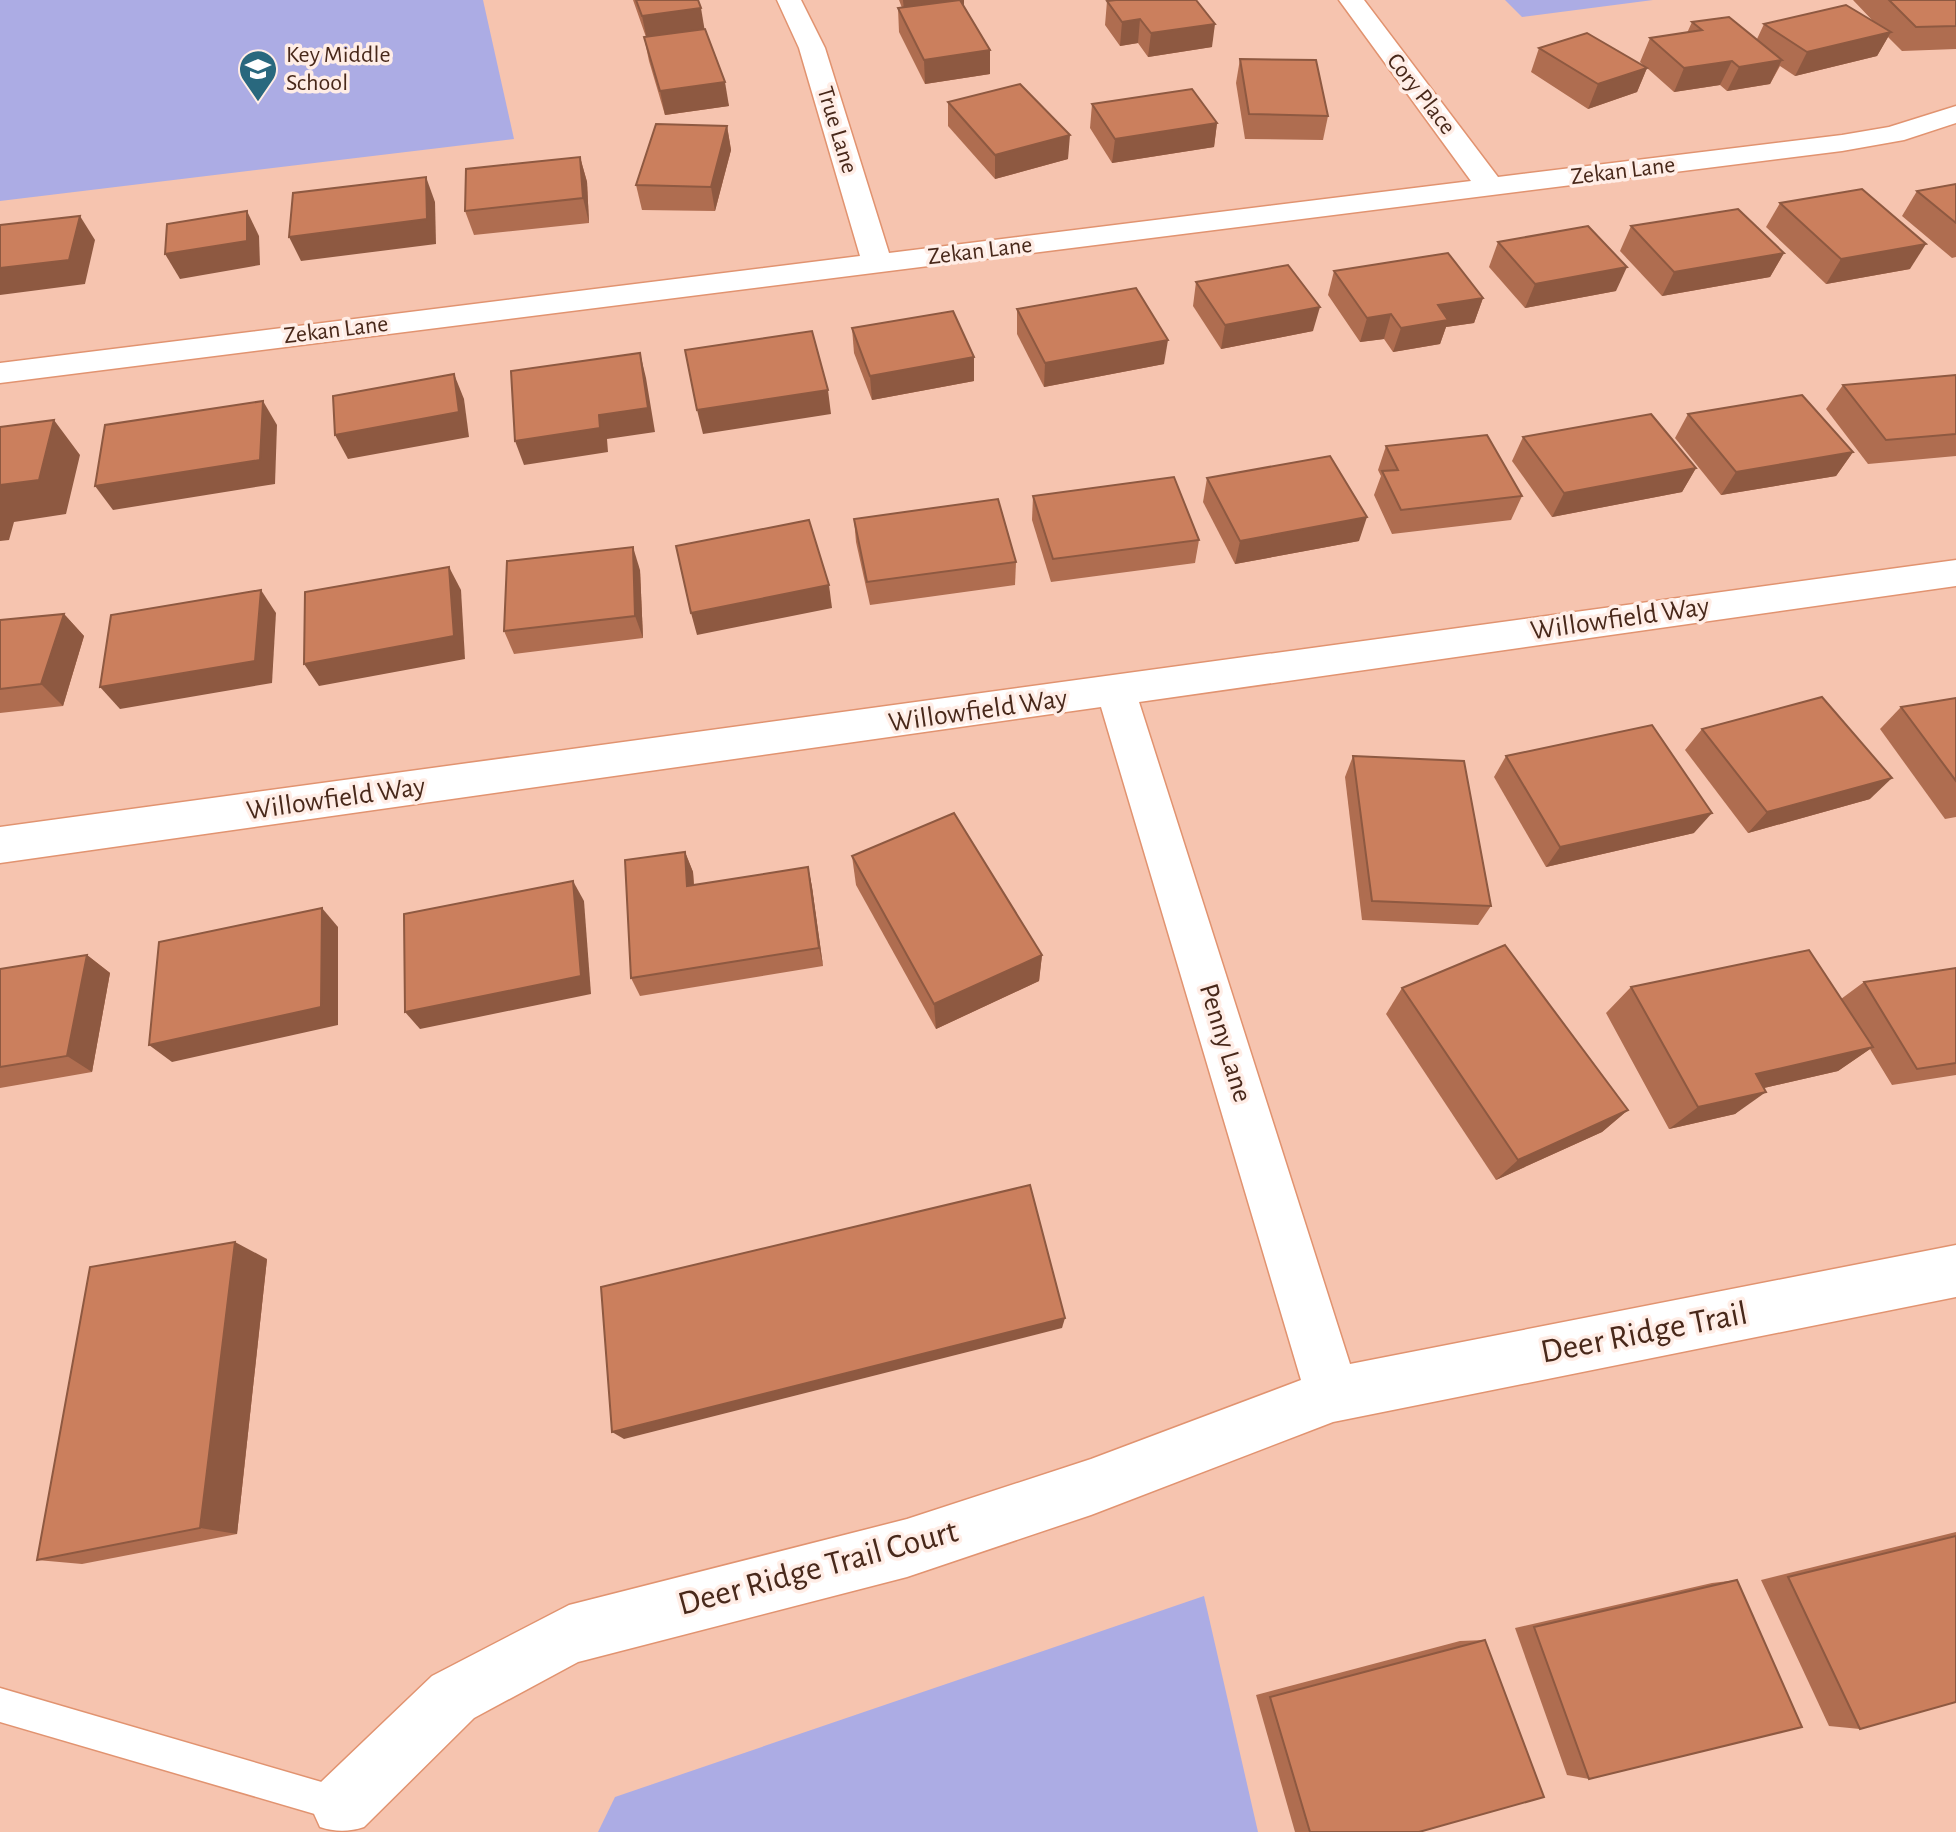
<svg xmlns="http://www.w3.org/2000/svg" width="1956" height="1832" viewBox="0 0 1956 1832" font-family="'Alegreya Sans',sans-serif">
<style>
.green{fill:#acace4}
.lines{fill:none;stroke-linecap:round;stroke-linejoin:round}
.lane-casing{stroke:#e19370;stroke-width:3}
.street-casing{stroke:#e19370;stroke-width:3}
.lane{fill:#fff;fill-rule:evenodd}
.street{fill:#fff;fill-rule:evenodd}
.wall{fill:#af6d50}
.shaded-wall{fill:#8e5941}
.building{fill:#cb7f5d;stroke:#8e5941;stroke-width:2}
.labels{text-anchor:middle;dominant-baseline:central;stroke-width:7;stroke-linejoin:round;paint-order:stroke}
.far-poi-label{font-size:24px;fill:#48281a;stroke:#ffede6;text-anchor:start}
.far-street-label{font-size:24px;fill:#48281a;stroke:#ffede6}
.street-label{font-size:28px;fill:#48281a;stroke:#ffede6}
.near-street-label{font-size:34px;fill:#48281a;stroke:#ffede6}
</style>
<rect width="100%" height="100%" fill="#f6c4af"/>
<g class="green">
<polygon points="0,0 483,0 514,139 0,201"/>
<polygon points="1505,0 1653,0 1522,17"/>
<polygon points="1204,1596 1258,1832 598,1832 615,1797"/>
</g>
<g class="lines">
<defs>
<polygon id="lane" points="0,1688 342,1788 354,1793 359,1805 354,1817 342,1822 0,1722"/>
<g id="street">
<polygon points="777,0 801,0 825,48 889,253 1471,181 1339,0 1364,0 1498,177 1842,135 1889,127 1956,106 1956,123 1904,140 1842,151 0,383 0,363 860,256 799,48"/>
<path d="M1956 560V586L1139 702 1350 1364 1956 1245V1297L1333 1422 1091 1515 907 1577 578 1662 474 1718 364 1827C349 1832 335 1832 320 1827L310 1805 320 1783 432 1676 569 1605 907 1519 1091 1459 1301 1380 1101 707 0 863V827Z"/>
</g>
</defs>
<use href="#lane" class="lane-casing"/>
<use href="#street" class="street-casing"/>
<use href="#lane" class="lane"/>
<use href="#street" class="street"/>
</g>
<g class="wall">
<polygon points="633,0 698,0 704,29 729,106 665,115 649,61 644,37 646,37"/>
<polygon points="899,0 964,0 964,5 963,5 990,50 990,74 925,84 899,32 898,8 902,8"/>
<polygon points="1853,0 1956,0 1956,49 1902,51 1888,37 1877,56 1795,76 1780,66 1770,84 1727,91 1720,85 1674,92 1647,68 1637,92 1588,109 1531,72 1539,48 1645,67 1640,62 1650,38 1687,33 1692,22 1757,39 1764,24 1873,21"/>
<polygon points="1107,1 1212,47 1148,57 1138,43 1120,46 1105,25"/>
<polygon points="1240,59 1328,116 1323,140 1245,139 1236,83"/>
<polygon points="948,102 1068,159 995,179 948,126"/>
<polygon points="1092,104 1217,123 1214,147 1112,163 1090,128"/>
<polygon points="727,126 731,150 715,211 642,210 636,185"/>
<polygon points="580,157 587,182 589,223 474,235 465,211"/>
<polygon points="1956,184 1956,257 1952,258 1902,216 1917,191"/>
<polygon points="1780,203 1910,269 1826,284 1766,227"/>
<polygon points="1631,226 1784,253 1770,277 1662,296 1620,251"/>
<polygon points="1498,242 1616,291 1525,308 1489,267"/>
<polygon points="1334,271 1483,298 1474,323 1446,327 1440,344 1393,352 1384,339 1360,342 1328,295"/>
<polygon points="1196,282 1313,331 1221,349 1193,306"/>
<polygon points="1017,309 1164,364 1044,387 1017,334"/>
<polygon points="852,328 974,381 872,400 854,353"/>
<polygon points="1956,375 1956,456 1868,464 1826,409 1843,385"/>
<polygon points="1688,414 1853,452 1836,476 1721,495 1675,438"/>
<polygon points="1523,437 1696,468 1682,492 1552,517 1512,461"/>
<polygon points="1386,446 1522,496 1511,520 1392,534 1374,495 1381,476 1378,470"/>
<polygon points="1207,478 1359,541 1235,564 1203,502"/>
<polygon points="1033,496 1199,540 1195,563 1051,582 1032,520"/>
<polygon points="854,519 1016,562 1015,585 870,605 856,542"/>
<polygon points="640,570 643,638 514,654 504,631"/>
<polygon points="64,614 84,636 63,706 0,713 0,620"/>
<polygon points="1956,698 1956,817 1945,819 1880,729 1901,707"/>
<polygon points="1702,729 1870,799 1748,833 1685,750"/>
<polygon points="1353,756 1491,906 1478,925 1362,920 1345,777"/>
<polygon points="1506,756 1694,833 1546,867 1494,777"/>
<polygon points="685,852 693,872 694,885 808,867 812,887 823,966 640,996 631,978"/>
<polygon points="852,856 1042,955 1039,981 936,1029 856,885"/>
<polygon points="87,955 110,973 92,1072 0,1088 0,969"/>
<polygon points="1956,968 1956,1075 1892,1085 1870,1049 1838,1071 1764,1088 1735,1114 1669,1129 1606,1013 1631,987 1841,999 1864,982"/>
<polygon points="1402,988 1628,1110 1602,1132 1496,1180 1386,1014"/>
<polygon points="267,1259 237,1534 82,1564 37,1560"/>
<polygon points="1956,1532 1956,1702 1860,1729 1829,1726 1761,1580"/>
<polygon points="1737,1580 1589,1779 1567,1775 1515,1628 1712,1583"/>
<polygon points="1485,1640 1419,1832 1295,1832 1256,1695 1460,1641"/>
</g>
<g class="shaded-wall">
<polygon points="903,0 964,0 964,5 904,11"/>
<polygon points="701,8 705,32 647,40 642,16"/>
<polygon points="1140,19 1138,43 1120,46 1122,22"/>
<polygon points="1215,24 1212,47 1148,57 1151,33"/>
<polygon points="1891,32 1877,56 1795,76 1807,52"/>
<polygon points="990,50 990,74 925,84 924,60"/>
<polygon points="1782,60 1770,84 1727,91 1739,67"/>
<polygon points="1732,61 1720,85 1674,92 1684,68"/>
<polygon points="1647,68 1637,92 1588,109 1598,84"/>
<polygon points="725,82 729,106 665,115 660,91"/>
<polygon points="1217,123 1214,147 1112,163 1115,139"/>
<polygon points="727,126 731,150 715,211 711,187"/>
<polygon points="1070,135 1068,159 995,179 995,155"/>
<polygon points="580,157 587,182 589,223 583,198"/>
<polygon points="426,177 435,202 436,244 301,261 289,237"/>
<polygon points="247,211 259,236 260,265 180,279 165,254"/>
<polygon points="80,216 95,240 85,284 0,295 0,268"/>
<polygon points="1926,244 1910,269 1826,284 1841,259"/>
<polygon points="1784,253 1770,277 1662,296 1674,272"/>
<polygon points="1627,267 1616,291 1525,308 1535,284"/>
<polygon points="1483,298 1474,323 1446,327 1440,344 1393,352 1401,328 1438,305"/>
<polygon points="1320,307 1313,331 1221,349 1225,325"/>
<polygon points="1391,314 1384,339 1360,342 1367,318"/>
<polygon points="1168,340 1164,364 1044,387 1045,363"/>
<polygon points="640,353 646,378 655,432 607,439 608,452 524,465 515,441 599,415"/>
<polygon points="974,357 974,381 872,400 870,376"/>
<polygon points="454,374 464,399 469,437 348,459 335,435"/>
<polygon points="828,390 831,414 703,434 697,410"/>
<polygon points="263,401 277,425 275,484 113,510 95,486"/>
<polygon points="54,420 80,455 66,514 14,522 9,540 0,541 0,485"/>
<polygon points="1853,452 1836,476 1721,495 1736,472"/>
<polygon points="1696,468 1682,492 1552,517 1564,493"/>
<polygon points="1367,517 1359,541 1235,564 1240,541"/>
<polygon points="633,547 640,570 643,638 635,616"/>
<polygon points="449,567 461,590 465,659 319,686 304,664"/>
<polygon points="829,585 832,608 697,635 691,613"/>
<polygon points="261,590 276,613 272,683 120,709 100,687"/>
<polygon points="64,614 84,636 63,706 41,684"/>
<polygon points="1892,778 1870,799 1748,833 1767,812"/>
<polygon points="1712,813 1694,833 1546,867 1560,847"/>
<polygon points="685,852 693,872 695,905 687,886"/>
<polygon points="808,867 812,887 823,966 819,948"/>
<polygon points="573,881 584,901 591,994 420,1029 405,1012"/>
<polygon points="322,908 338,927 338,1025 172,1062 149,1045"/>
<polygon points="87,955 110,973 92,1072 67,1056"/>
<polygon points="1042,955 1039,981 936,1029 934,1004"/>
<polygon points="1873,1047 1838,1071 1725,1097 1756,1074"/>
<polygon points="1766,1092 1735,1114 1669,1129 1698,1107"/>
<polygon points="1628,1110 1602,1132 1496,1180 1518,1160"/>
<polygon points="235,1242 267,1259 237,1534 200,1528"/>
<polygon points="1065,1318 1062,1328 624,1439 612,1432"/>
</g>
<g class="building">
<polygon points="636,0 698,0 701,8 642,16"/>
<polygon points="960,0 990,50 924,60 898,8"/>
<polygon points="1116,0 1196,0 1215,24 1151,33 1140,19 1122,22 1107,1"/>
<polygon points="1889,0 1956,0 1956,26 1916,27"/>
<polygon points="1846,5 1891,32 1807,52 1764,24"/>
<polygon points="1729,17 1782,60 1739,67 1732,61 1684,68 1650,38 1702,30 1692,22"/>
<polygon points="705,29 725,82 660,91 644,37"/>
<polygon points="1587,33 1647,68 1598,84 1539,48"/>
<polygon points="1240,59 1316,60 1328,116 1249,114"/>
<polygon points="1020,84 1070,135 995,155 948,102"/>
<polygon points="1192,89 1217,123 1115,139 1092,104"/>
<polygon points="656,124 727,126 711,187 636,185"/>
<polygon points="580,157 583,198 465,211 466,169"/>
<polygon points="426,177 427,219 289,237 293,193"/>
<polygon points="1956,184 1956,223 1917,191"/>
<polygon points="1862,189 1926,244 1841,259 1780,203"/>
<polygon points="1738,209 1784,253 1674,272 1631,226"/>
<polygon points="247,211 247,241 165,254 167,224"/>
<polygon points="80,216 69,260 0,268 0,225"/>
<polygon points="1588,226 1627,267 1535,284 1498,242"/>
<polygon points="1448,253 1483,298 1438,305 1448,320 1401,328 1391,314 1367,318 1334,271"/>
<polygon points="1288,265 1320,307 1225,325 1196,282"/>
<polygon points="1136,288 1168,340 1045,363 1017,309"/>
<polygon points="953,311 974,357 870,376 852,328"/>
<polygon points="812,331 828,390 697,410 685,350"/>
<polygon points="640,353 648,408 599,415 600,428 515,441 511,371"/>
<polygon points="454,374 459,412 335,435 333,396"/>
<polygon points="1956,375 1956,434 1886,440 1843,385"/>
<polygon points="1802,395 1853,452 1736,472 1688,414"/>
<polygon points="263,401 260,460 95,486 105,425"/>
<polygon points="1651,414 1696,468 1564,493 1523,437"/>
<polygon points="54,420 39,480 0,485 0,427"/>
<polygon points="1487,435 1522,496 1401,510 1382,471 1398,470 1386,446"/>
<polygon points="1330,456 1367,517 1240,541 1207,478"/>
<polygon points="1174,477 1199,540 1053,559 1033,496"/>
<polygon points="998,499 1016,562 867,582 854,519"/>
<polygon points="809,520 829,585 691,613 676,546"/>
<polygon points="633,547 635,616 504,631 507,561"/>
<polygon points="449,567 454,636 304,664 305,592"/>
<polygon points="261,590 255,661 100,687 111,615"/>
<polygon points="64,614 41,684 0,689 0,620"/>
<polygon points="1822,697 1892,778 1767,812 1702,729"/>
<polygon points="1956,698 1956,781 1901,707"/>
<polygon points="1652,725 1712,813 1560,847 1506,756"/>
<polygon points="1353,756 1464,761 1491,906 1372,901"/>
<polygon points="954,813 1042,955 934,1004 852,856"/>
<polygon points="685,852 687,886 808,867 819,948 631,978 625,860"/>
<polygon points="573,881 581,976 405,1012 404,914"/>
<polygon points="322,908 321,1007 149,1045 159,942"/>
<polygon points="1505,945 1628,1110 1518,1160 1402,988"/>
<polygon points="1809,950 1873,1047 1756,1074 1766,1092 1698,1107 1631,987"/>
<polygon points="87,955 67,1056 0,1067 0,969"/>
<polygon points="1956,968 1956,1063 1917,1069 1864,982"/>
<polygon points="1030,1185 1065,1318 612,1432 601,1287"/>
<polygon points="235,1242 200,1528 37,1560 90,1267"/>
<polygon points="1956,1536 1956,1702 1860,1729 1788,1577"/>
<polygon points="1737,1580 1802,1727 1589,1779 1534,1627"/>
<polygon points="1485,1640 1544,1797 1419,1832 1310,1832 1270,1697"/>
</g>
<defs>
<symbol id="school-pin" viewBox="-11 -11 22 30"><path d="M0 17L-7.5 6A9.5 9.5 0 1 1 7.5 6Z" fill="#29687e" stroke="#ffede6"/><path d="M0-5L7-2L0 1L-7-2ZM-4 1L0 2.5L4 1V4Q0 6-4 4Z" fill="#fff"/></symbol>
</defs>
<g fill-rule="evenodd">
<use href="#school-pin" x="236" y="47" width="44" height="60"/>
</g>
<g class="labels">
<g class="far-poi-label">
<text x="286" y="55">Key Middle<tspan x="286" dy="28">School</tspan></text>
</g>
<g class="far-street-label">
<text transform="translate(1421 94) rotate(52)">Cory Place</text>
<text transform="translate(837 130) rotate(73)">True Lane</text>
<text transform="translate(1623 171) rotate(-7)">Zekan Lane</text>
<text transform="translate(980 251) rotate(-7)">Zekan Lane</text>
<text transform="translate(336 330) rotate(-7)">Zekan Lane</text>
</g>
<g class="street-label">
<text transform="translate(1620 619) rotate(-8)">Willowfield Way</text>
<text transform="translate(978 711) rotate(-8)">Willowfield Way</text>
<text transform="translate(336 799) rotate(-8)">Willowfield Way</text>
<text transform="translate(1225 1043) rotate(73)">Penny Lane</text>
</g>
<g class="near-street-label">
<text transform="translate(1644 1333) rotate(-11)">Deer Ridge Trail</text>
<text transform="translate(818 1568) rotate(-15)">Deer Ridge Trail Court</text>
</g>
</g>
</svg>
